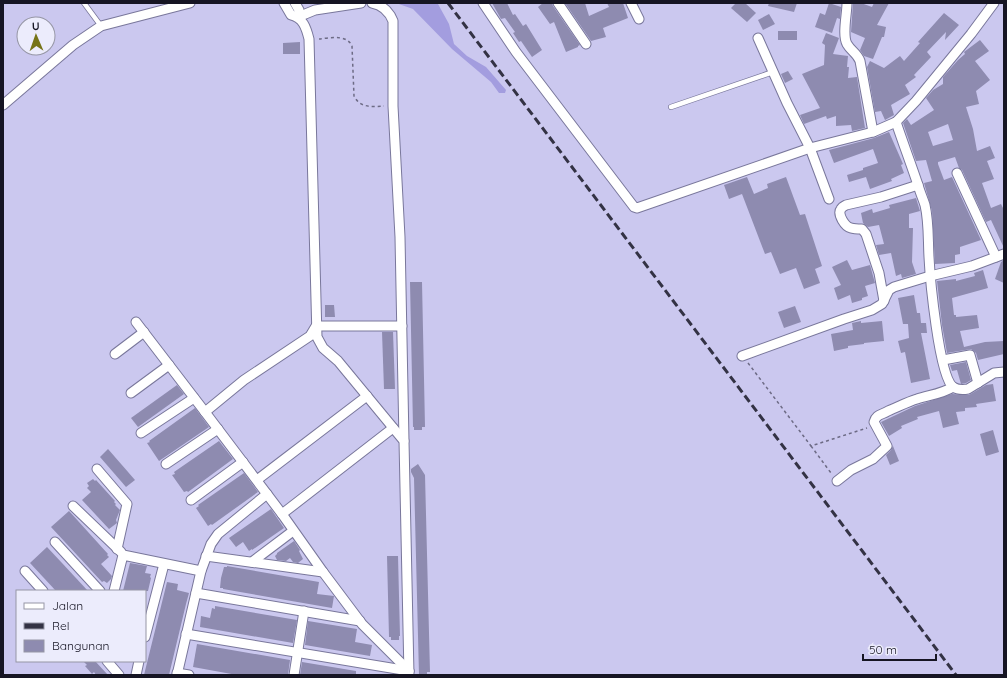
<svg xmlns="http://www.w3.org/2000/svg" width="1007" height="678" viewBox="0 0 1007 678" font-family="Quicksand,sans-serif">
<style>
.green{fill:#a39ddf}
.building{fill:#8e8bb0;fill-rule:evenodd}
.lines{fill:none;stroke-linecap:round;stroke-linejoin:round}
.lane-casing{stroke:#79779b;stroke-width:6}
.street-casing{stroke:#79779b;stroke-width:11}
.path{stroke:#6d6b85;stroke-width:1.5;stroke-dasharray:3 3;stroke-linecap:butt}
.lane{stroke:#fff;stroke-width:4.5}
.street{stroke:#fff;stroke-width:9}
.rail{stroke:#333244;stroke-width:3;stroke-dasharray:8 4;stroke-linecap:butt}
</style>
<rect width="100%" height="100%" fill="#cbc8ef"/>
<polygon class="green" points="396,3 438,4 449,24 454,44 467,56 486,67 506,90 505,93 499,93 491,82 452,49 413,9"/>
<g class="building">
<polygon points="492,3 507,3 513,15 515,14 523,26 526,24 542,50 532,57 521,41 519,42 513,33 515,32 505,18 501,19"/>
<polygon points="543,3 552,3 553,6 580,45 578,46 578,47 566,52 554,22 550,24 538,7"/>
<polygon points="565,3 585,3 589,16 609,7 607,3 623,3 628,18 603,28 606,37 591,41"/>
<polygon points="736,3 745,3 756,13 747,22 731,8"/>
<polygon points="769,3 797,3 794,12 768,6"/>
<polygon points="829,3 841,7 840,19 837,18 832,33 815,27 820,13 825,15"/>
<polygon points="853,3 861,3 872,7 874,3 889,3 877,25 886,27 884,37 882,37 873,59 864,56 860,50 865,38 851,32"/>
<polygon points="944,13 959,25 945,40 946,32 927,52 931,57 914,75 916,77 905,85 910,94 891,105 894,115 885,120 881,111 875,112 867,67 870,61 884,68 900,56 904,61 920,43 918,42"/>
<polygon points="769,14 775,24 763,30 758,20"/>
<rect x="778" y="31" width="19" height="9"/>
<polygon points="826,33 839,38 833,54 848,56 847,67 849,67 848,78 857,77 865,128 852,131 851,125 836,126 836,116 827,119 826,116 804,124 800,115 820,108 802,74 824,65 825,45 822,43"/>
<path d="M980 40 989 51 975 61 990 80 976 91 979 104 966 107 973 129 977 151 990 146 995 158 987 161 994 179 982 183 991 208 1001 204 1004 210V248L991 220 986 222 962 170 959 168 955 157 938 162V164L944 180 952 177 981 240 960 247V254L955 255V263L935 264 932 211 924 183 932 181 926 160 916 161 903 123 907 119 911 125 934 110 926 98 933 90 943 84V77L958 60 965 54 964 52ZM948 124 953 140 933 146 928 132Z"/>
<polygon points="300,42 300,54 283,54 283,43"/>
<polygon points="788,71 793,79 785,83 781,74"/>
<polygon points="889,132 903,164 901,165 904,173 891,179 892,181 870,189 866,177 849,182 847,175 863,170 863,168 878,163 873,149 834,163 829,150 874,138"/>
<polygon points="747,177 754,194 768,188 767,184 786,177 800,215 805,214 822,266 815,269 820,283 804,289 796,268 780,274 771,252 765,254 742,194 729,199 724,185"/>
<polygon points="916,198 920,211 909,214 909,228 913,228 912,262 916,274 902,278 901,274 896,276 891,253 879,255 876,245 884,244 879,225 868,227 863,223 861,213 872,209 873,213 890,208 889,205"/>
<polygon points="847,260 852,270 870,265 875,283 865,286 868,296 862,298 862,300 852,303 850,295 838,300 834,288 841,285 832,267"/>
<polygon points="1004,260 1004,283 995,279 1001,262"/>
<polygon points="983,270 988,288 952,298 954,315 956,315 956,317 977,315 979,328 960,331 964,347 985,342 1004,341 1004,354 978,360 976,353 971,349 947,353 942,325 937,281 956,279 956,281 975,276 974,273"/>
<polygon points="410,282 422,282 425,427 422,427 422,430 414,430 414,427 413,427"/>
<polygon points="914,295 917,313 920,313 921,323 926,323 927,333 921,333 930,379 911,383 905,352 901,353 898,341 909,338 908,324 903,324 898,298"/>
<polygon points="325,305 334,305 335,317 325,317"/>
<polygon points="795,306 801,322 784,328 778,312"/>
<polygon points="861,321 861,323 882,321 884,341 864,343 864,344 848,346 848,348 834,351 831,334 853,330 852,323"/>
<polygon points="382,332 393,332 395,389 384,389"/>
<polygon points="966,362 971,380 966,383 961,384 957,370 952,371 950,365"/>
<polygon points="993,384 996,401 976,404 977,407 965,408 965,411 956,412 959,424 943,428 939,411 917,417 918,419 901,426 902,428 889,436 881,422 915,406 952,394 969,395 986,385"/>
<polygon points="177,385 184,394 138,427 131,418"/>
<polygon points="195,408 209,427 159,461 147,443 150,442 149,441"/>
<polygon points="993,430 999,452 986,456 980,434"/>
<polygon points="219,441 233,459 188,492 187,491 184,492 172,475 175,474 174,472"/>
<polygon points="893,446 899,461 890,465 886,455 891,450"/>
<polygon points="108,449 135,480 126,487 100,457"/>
<polygon points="418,464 425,475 430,672 427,672 427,675 419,675 414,478 411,472 411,469"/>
<polygon points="244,473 258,492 212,525 211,524 208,526 196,508 199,506 198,505"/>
<polygon points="93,479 95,481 96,480 115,501 114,502 116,504 115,505 120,510 116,520 117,523 109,529 82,500 91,492 87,488 89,486 87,483"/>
<polygon points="271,509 284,528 252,550 252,549 249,551 243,542 236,547 229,538"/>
<polygon points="69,511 108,554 107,555 109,557 101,564 112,576 111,579 107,583 104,581 102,582 51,527"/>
<polygon points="294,541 300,550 299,551 303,559 298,563 293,562 290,558 286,561 277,560 275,556 277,554 277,553"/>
<polygon points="47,547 62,563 88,591 56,591 30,563"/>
<polygon points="387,556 398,556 400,636 399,636 399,640 391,640 391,637 389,637"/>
<polygon points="130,563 147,566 145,573 151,574 150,577 151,578 148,591 123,591"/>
<polygon points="227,566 319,582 317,594 334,596 332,608 223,589 223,588 220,588 221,578 224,567 227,567"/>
<polygon points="167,582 178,584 177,590 189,593 186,604 169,675 144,675"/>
<polygon points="215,606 297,620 293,643 200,627 201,616 210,618 212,608 215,609"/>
<polygon points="308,621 357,629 355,642 372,645 370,656 305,645"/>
<polygon points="197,644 290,660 288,675 237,675 193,667"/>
<polygon points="83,661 95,661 108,675 96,675 94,672 92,674 85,666 87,665"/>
<polygon points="302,662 356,671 356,675 300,675"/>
</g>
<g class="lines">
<defs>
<g id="lane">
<polyline points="84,3 101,26"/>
<polyline points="671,107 773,72"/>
</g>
<g id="street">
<path d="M284 3 291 15C303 18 306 27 309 39L317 337 323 348 338 361 404 441 409 675"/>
<polyline points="295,3 299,10 298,17"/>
<path d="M372 3C383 5 389 11 393 21V106L400 237 404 441"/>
<polyline points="483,3 516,52 634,207 637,208 810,148 873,132 896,122 916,101 971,34 994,3"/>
<polyline points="558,3 586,44"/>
<polyline points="631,3 639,19"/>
<path d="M847 3C847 14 842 35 847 44 851 51 857 53 860 61L873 132"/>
<polyline points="298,17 315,10 361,3"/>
<polyline points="758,38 787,103 810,148 829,199"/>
<polyline points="3,105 73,45 101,26 190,3"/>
<path d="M896 122C903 143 911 164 918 185 920 192 923 199 925 205 929 222 928 240 929 257 930 278 939 376 953 387 958 390 963 390 968 389L994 373 1004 372"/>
<polyline points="957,173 996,257"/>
<path d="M884 301 879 273 866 234 862 229C858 229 854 229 851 228 845 227 837 214 841 209 842 207 844 206 846 205L881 197 918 185"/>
<polyline points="136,322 205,412"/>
<polyline points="402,326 316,326 310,336 244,380 205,412 282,514 323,572 362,624 409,671"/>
<polyline points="115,354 144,332"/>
<polyline points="742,356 844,319 872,310 882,304 889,290 894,287 930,276 972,266 1004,254"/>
<polyline points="943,360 970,355 978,383"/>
<polyline points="131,393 169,365"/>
<polyline points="141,433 194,398"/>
<polyline points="166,464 218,429"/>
<polyline points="97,469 127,504 117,549"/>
<polyline points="257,480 367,396"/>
<path d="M837 481 851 470 873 459 887 446 874 422C876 414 882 415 888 411 898 407 907 402 917 399 929 395 942 394 953 387"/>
<polyline points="191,500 243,462"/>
<polyline points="73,506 121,552"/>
<polyline points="282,514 393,428"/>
<polyline points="55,542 100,591"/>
<polyline points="206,556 323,572"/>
<polyline points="252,562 293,531"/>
<polyline points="25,571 43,591"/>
<polyline points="114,591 123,555 201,571"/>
<polyline points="196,593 360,621"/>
<polyline points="186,634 409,671"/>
<polyline points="145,637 164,564"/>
<polyline points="107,661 119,675"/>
<polyline points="177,673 189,675"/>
<polyline points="136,675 139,661"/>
<polyline points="177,675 201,571 211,544 218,534 267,494"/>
<polyline points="294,675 304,611"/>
</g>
</defs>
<use href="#lane" class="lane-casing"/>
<use href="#street" class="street-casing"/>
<g class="path">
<path d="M319 39C329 38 347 34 352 46L354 96C360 108 372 107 384 106"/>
<polyline points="748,363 811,446 867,428"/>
<polyline points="811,446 831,473"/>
</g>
<use href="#lane" class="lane"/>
<use href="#street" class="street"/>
<polyline class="rail" points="448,3 956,675"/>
</g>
<rect width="1007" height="678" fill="none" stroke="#161523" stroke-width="8"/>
<rect x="16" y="590" width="130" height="72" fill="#ececfc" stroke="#9696a5"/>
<rect x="24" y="603" width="20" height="6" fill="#ffffff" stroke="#9696a5"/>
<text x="52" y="610" font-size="12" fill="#161523">Jalan</text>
<rect x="24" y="623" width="20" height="6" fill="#333244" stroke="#9696a5"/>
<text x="52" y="630" font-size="12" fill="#161523">Rel</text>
<rect x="24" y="640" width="20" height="12" fill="#8e8bb0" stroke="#9696a5"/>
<text x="52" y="650" font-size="12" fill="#161523">Bangunan</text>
<g transform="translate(36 36) rotate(358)"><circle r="19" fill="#ececfc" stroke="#9696a5"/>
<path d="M0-3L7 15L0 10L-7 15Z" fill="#767418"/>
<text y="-6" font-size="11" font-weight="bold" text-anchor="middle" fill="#161523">U</text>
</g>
<path d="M863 654v6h73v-6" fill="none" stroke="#161523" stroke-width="2"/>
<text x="869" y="654" font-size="12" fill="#161523" stroke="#ececfc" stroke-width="3" paint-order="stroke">50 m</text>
</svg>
